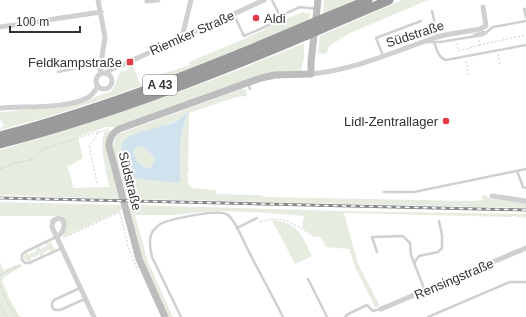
<svg xmlns="http://www.w3.org/2000/svg" width="526" height="317" viewBox="0 0 526 317" font-family="Arial,sans-serif">
<style>
.green{fill:#e6ecdf;fill-rule:evenodd}
.water{fill:#cfe2ee;fill-rule:evenodd}
.lines{fill:none;stroke-linecap:round;stroke-linejoin:round}
.path{stroke:#cdcdcd;stroke-width:1;stroke-dasharray:2 2;stroke-linecap:butt}
.lane{stroke:#d0d0d0;stroke-width:2.5}
.street{stroke:#d0d0d0;stroke-width:5}
.secondary{stroke:#bdbdbd;stroke-width:7}
.highway{stroke:#9a9a9a;stroke-width:9}
.rail-casing{stroke:#888;stroke-width:3}
.rail{stroke:#fff;stroke-width:1.5;stroke-dasharray:4.5;stroke-linecap:butt}
.highway-bridge{stroke:#9a9a9a;stroke-width:9}
.poi-dot{fill:#e63946;stroke:#fff;stroke-width:1.5}
.labels{text-anchor:middle;dominant-baseline:central;stroke-width:4;stroke-linejoin:round;paint-order:stroke}
.shield{fill:#fff;stroke:#707070;stroke-width:1}
.shield-label{font-size:12px;font-weight:bold;fill:#333}
.poi-label{font-size:13px;fill:#333;stroke:#fff;text-anchor:end}
.street-label{font-size:13px;fill:#333;stroke:#fff}
</style>
<rect width="100%" height="100%" fill="#fff"/>
<g class="green">
<polygon points="324,0 355,0 323,14"/>
<polygon points="402,0 428,0 348,34 329,46 327,53 325,54 318,53 320,36"/>
<polygon points="310,11 309,20 207,62 110,97 44,118 0,130 0,128 4,126 0,119 0,112 70,106 92,99 97,96 112,91 120,72 122,70 123,72 128,69 127,67 132,65 141,85 147,80 156,80 162,74 190,65 189,62 244,39 295,15 303,12 308,14"/>
<path d="M304 43V58L301 71 259 76 115 127H106L78 137 83 158 67 167 71 177 73 188 109 187C107 172 98 144 105 131H112L110 134 120 199 0 195V150C102 121 205 85 304 43Z"/>
<path d="M242 89 246 90 247 94 246 96 236 97 189 113 188 174 186 176H188V184L192 188 216 190V194L259 195 265 197 472 201 483 200 482 195H485L492 199 526 203V208L138 199V194L132 193 131 191 125 193 113 147 114 140 118 134ZM186 112 188 114 183 128 180 144V181L177 182 134 178C127 174 121 164 122 156 123 150 127 142 130 137L174 122 182 118Z"/>
<path d="M140 146 144 147 155 158C151 179 135 162 133 150Z"/>
<polygon points="0,202 122,205 122,207 120,211 64,237 63,236 66,226 63,218 61,216 0,216"/>
<polygon points="131,205 343,211 526,214 526,218 513,216 511,217 344,213 358,264 380,306 372,309 375,307 356,269 349,249 326,247 320,236 313,237 310,233 302,228 304,216 257,212 214,211 174,215 135,215 148,262 173,317 169,317 142,258 129,210 131,208"/>
<path d="M272 220C298 222 302 236 312 256L295 264Z"/>
<polygon points="51,242 55,250 49,252 50,250 48,250 45,252 44,252 42,256 40,257 40,255 39,254 34,258 32,257 29,262 24,259 25,254 28,252 27,254 29,255 32,252 35,252 37,248 40,246 39,248 41,249 44,246 45,247 47,243"/>
<polygon points="0,262 3,270 20,264 22,266 3,278 2,281 10,300 20,317 0,317"/>
</g>
<path class="water" d="M189 110 183 128 180 144V181L177 183 134 178C127 174 125 168 123 160 122 155 120 147 123 142 130 132 163 127 175 122 181 119 184 115 189 110ZM140 146 144 147 155 158C151 179 135 162 133 150Z"/>
<g class="lines">
<g class="path">
<polyline points="479,40 480,45 526,35"/>
<polyline points="457,43 459,51 480,45"/>
<polyline points="498,54 500,66"/>
<polyline points="466,61 468,75"/>
<polyline points="0,169 16,163 30,160 34,158 40,151 49,147 98,132"/>
<polyline points="97,183 89,145 97,136 98,132 110,129"/>
<polyline points="127,195 134,196"/>
<polyline points="120,213 128,246 138,271"/>
<path d="M260 221 262 222C280 214 293 224 309 233V235"/>
<polyline points="63,238 120,212"/>
<polyline points="0,275 21,265"/>
<polyline points="0,286 8,303 17,317"/>
<polyline points="0,306 7,317"/>
</g>
<g class="lane">
<polyline points="272,0 280,16 300,7 317,9"/>
<polyline points="526,9 524,9 526,17"/>
<polyline points="432,11 436,29 436,36"/>
<polyline points="234,15 244,36 276,22 280,16"/>
<polyline points="474,35 483,32 486,33"/>
<polyline points="426,42 440,42 483,35 493,27 526,21"/>
<path d="M434 42C437 49 438 58 446 60L526 45"/>
<polyline points="383,56 376,38 421,21"/>
<polyline points="58,72 101,63"/>
<polyline points="248,83 250,89"/>
<polyline points="517,171 523,187 526,188"/>
<polyline points="384,192 414,192 526,169"/>
<polyline points="237,228 257,218"/>
<polyline points="56,237 25,252 22,255 22,260 25,263 29,263 62,248"/>
<polyline points="377,252 372,237 403,236 410,243 411,255 425,291"/>
<polyline points="414,263 419,256 438,252 442,248 442,235 439,221"/>
<polyline points="308,279 327,317"/>
<path d="M80 288 54 300C51 303 51 308 55 310H60L85 299"/>
<path d="M181 317 152 257C150 249 148 238 153 231 155 228 159 225 162 223 172 219 220 208 228 215 235 221 242 237 246 246 258 270 271 293 283 317"/>
<polyline points="345,317 348,314 367,305 373,311 381,309"/>
<polyline points="428,317 510,282 526,282"/>
</g>
<g class="street">
<polyline points="98,0 105,37 100,69 101,74"/>
<polyline points="147,1 158,0"/>
<polyline points="0,27 101,12"/>
<polyline points="182,37 191,0"/>
<circle cx="104" cy="81" r="8"/>
<polyline points="106,73 112,69 120,66 264,0"/>
<path d="M311 74C355 70 395 51 437 37 451 33 466 32 480 29L486 26 483 7"/>
<path d="M0 108C24 106 67 109 87 98 92 96 95 91 98 86"/>
<polyline points="492,196 526,201"/>
<path d="M57 237C62 233 66 227 63 220L58 218 53 221 52 227 94 317"/>
<polyline points="381,309 526,248"/>
</g>
<path class="secondary" d="M165 317 139 259 109 146C109 138 112 133 119 129L261 78 275 75 311 74V62L318 0"/>
<g class="highway">
<polyline points="322,19 368,0"/>
<polyline points="321,29 389,0"/>
<path d="M0 136C106 108 207 68 308 25"/>
<path d="M0 144C105 117 207 78 307 35"/>
</g>
<defs>
<polyline id="rail" points="0,198 526,210"/>
</defs>
<use href="#rail" class="rail-casing"/>
<use href="#rail" class="rail"/>
<g class="highway-bridge">
<polyline points="308,25 322,19"/>
<polyline points="307,35 321,29"/>
</g>
</g>
<g class="poi-dot">
<circle cx="256" cy="18" r="4"/>
<rect x="126" y="58" width="8" height="8" rx="2"/>
<circle cx="446" cy="121" r="4"/>
</g>
<g class="labels">
<rect class="shield" x="143" y="75" width="34" height="20" rx="3"/>
<g class="shield-label">
<text x="160" y="85">A 43</text>
</g>
<g class="poi-label">
<text x="264" y="18" text-anchor="start">Aldi</text>
<text x="122" y="62">Feldkampstraße</text>
<text x="438" y="121">Lidl-Zentrallager</text>
</g>
<g class="street-label">
<text transform="translate(192 33) rotate(-24)">Riemker Straße</text>
<text transform="translate(415 34) rotate(-18)">Südstraße</text>
<text transform="translate(130 181) rotate(76)">Südstraße</text>
<text transform="translate(454 279) rotate(-23)">Rensingstraße</text>
</g>
</g>
<path d="M10 26v6h70v-6" fill="none" stroke="#333333" stroke-width="2"/>
<text x="16" y="26" font-size="12" fill="#333333" stroke="#ffffff" stroke-width="3" paint-order="stroke">100 m</text>
</svg>
